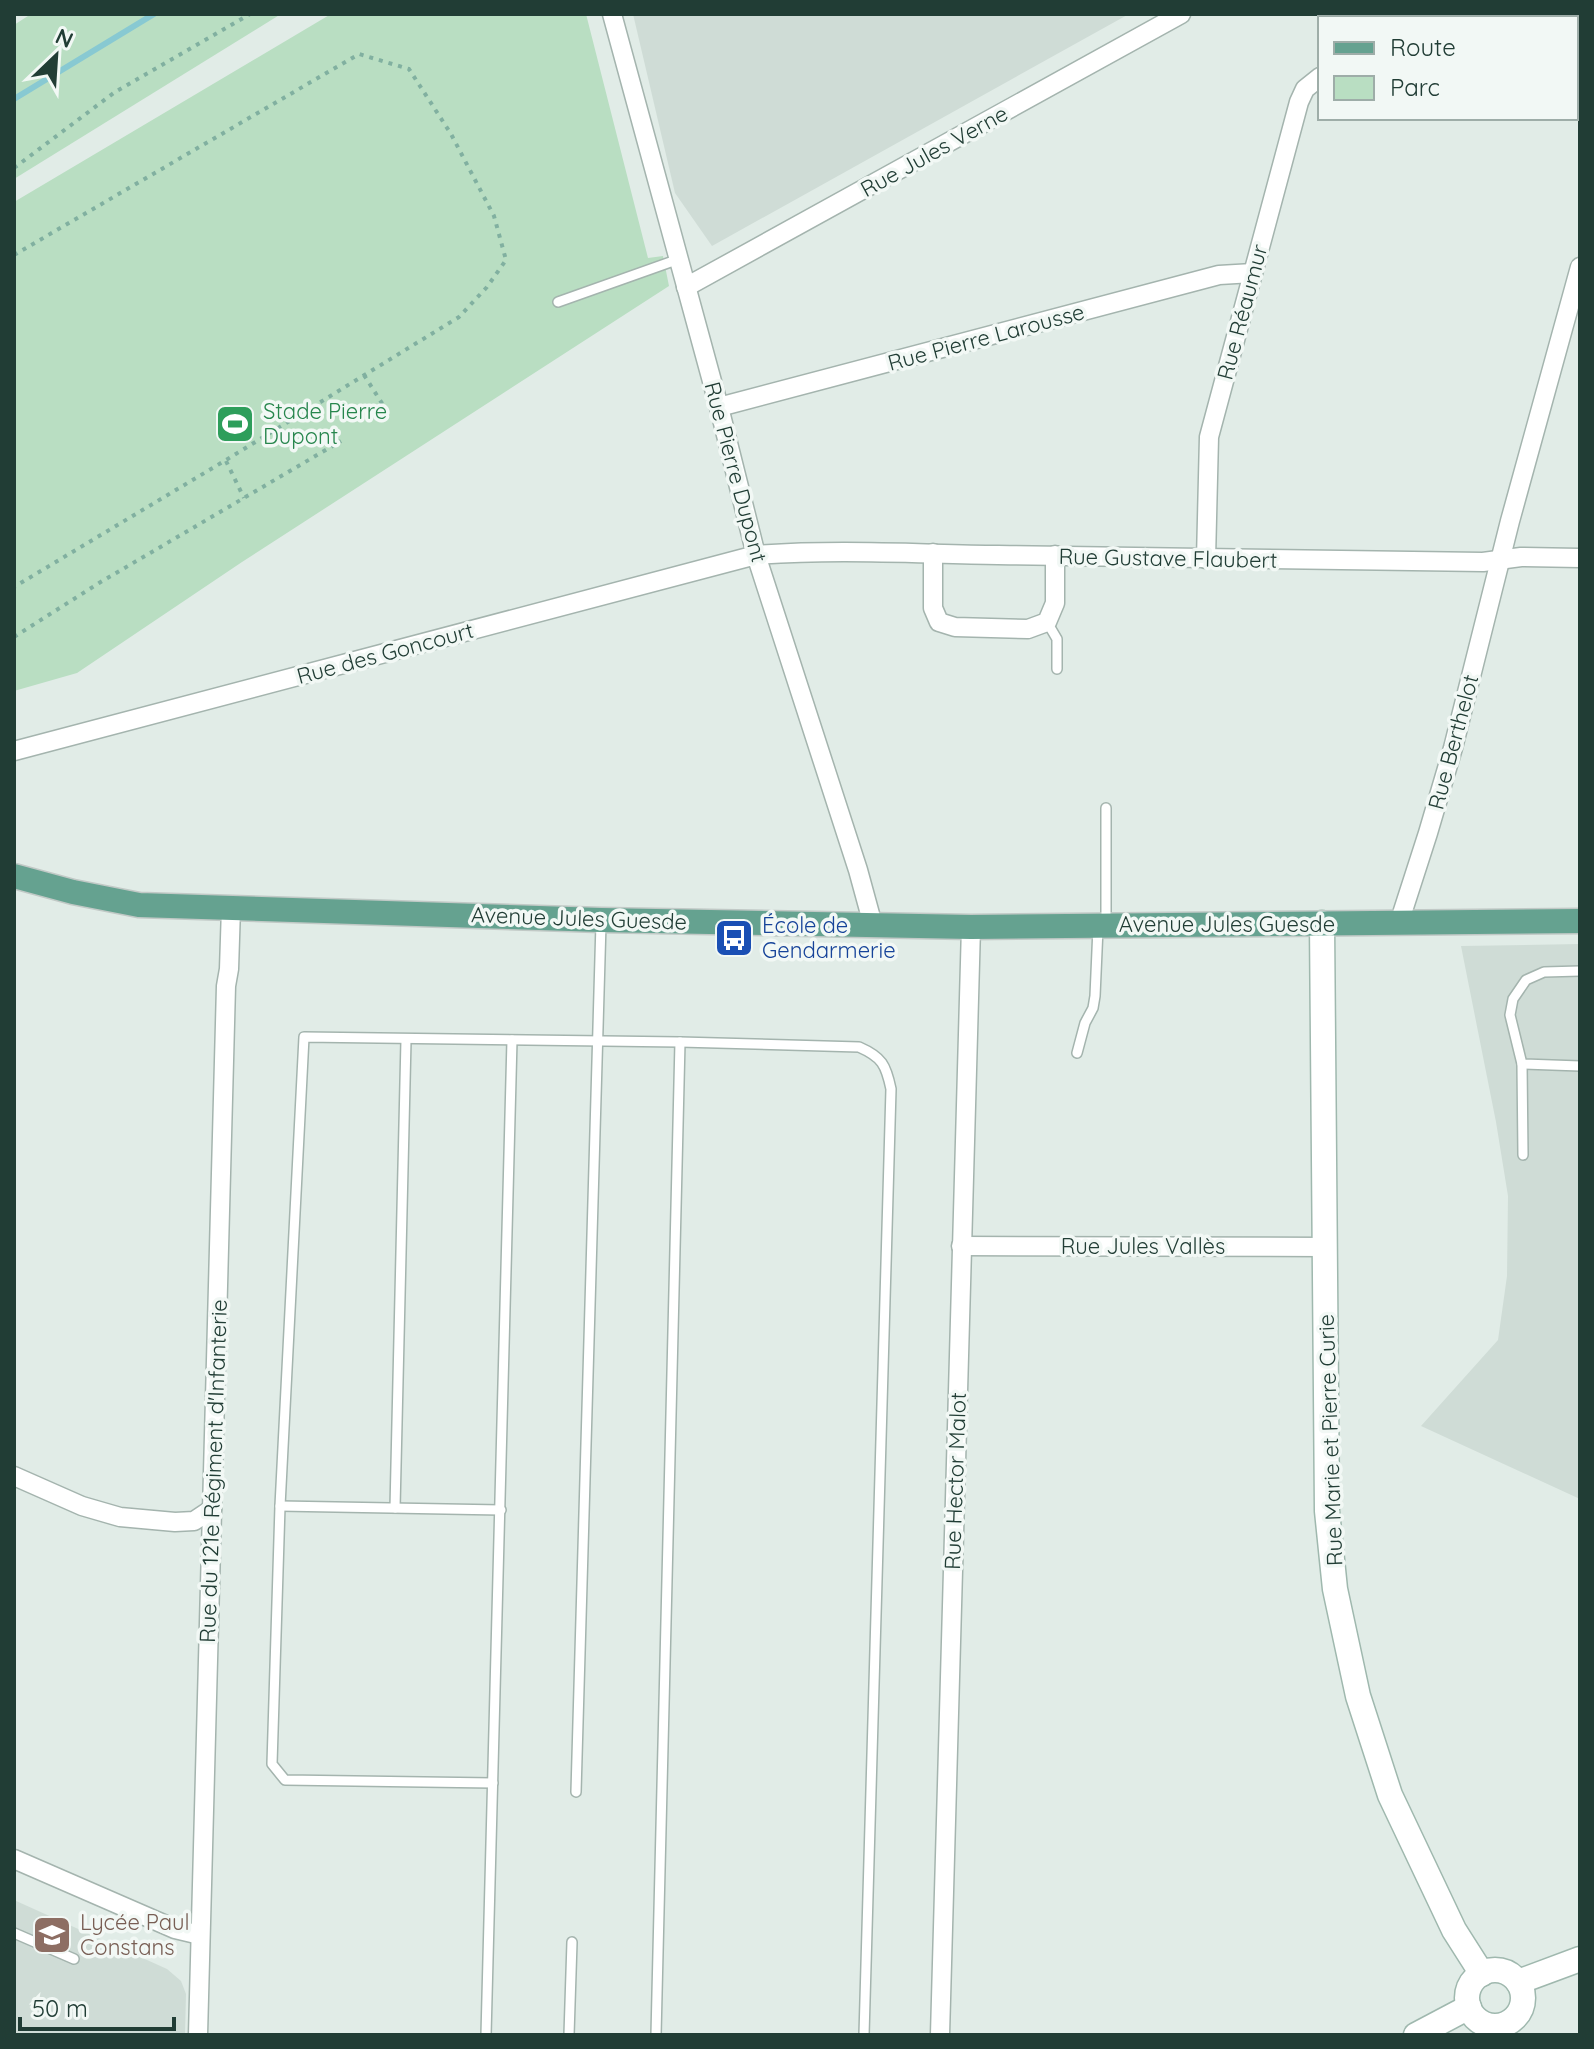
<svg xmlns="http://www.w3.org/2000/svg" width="1594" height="2049" viewBox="0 0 1594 2049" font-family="Quicksand,sans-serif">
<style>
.built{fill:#cfdcd6}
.green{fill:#b9dec2}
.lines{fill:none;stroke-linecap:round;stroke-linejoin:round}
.stream{stroke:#88c9d2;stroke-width:6}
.lane-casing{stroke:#a4b4ae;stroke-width:12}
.street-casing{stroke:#a4b4ae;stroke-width:21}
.secondary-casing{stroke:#9fb8ae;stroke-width:27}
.primary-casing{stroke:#c1c9c6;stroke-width:27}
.path{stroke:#81b0a0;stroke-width:4;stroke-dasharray:4 6;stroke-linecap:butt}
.lane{stroke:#fff;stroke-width:9}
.street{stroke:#fff;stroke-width:18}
.secondary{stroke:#fff;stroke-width:24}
.primary{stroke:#65a290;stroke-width:24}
.labels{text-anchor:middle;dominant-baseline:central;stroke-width:7;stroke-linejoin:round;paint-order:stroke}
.street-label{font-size:22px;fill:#213d35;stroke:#f2f8f5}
.leisure-label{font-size:22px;fill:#27864d;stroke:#f2f8f5;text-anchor:start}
.transit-label{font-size:22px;fill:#164399;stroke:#f2f8f5;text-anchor:start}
.education-label{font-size:22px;fill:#785e54;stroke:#f2f8f5;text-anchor:start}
</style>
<rect width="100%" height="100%" fill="#e1ece7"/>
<g class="built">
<polygon points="633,14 1129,14 712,246 675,193"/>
<polygon points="1580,944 1580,1499 1421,1426 1498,1340 1507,1276 1508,1196 1496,1122 1461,946"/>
<polygon points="14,1900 167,1969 181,1981 186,1994 185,2035 14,2035"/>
</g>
<g class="green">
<polygon points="31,14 281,14 14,179 14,25"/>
<polygon points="331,14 586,14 648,258 663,256 669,286 242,562 77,673 14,691 14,202"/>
</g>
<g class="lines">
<polyline class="stream" points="14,99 154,14"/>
<defs>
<g id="lane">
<polyline points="558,302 679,259"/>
<polyline points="1047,622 1057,639 1057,669"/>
<polyline points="1106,808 1106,925"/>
<polyline points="1580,971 1544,972 1526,980 1513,999 1510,1015 1522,1064 1580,1066"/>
<polyline points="1077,1053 1085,1023 1093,1008 1095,996 1098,928"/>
<polyline points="1522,1064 1523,1155"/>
<polyline points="280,1506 501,1510"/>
<polyline points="395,1508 406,1040"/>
<path d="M493 1783 285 1780 272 1764 280 1506 304 1037 680 1042 859 1047C882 1057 886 1065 891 1089L864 2035"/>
<polyline points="576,1792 601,923"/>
<polyline points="14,1933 74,1959"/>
<polyline points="486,2035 512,1040"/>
<polyline points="569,2035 572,1942"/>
<polyline points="656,2035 680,1042"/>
</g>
<g id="street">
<polyline points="612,14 719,407 756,555 858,870 873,925"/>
<polyline points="1424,18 1432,14"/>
<polyline points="1576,19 1580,25"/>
<polyline points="686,287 1181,14"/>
<polyline points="719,407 1219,275 1253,273"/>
<polyline points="933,553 933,608 939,622 955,627 1028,629 1047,622 1055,603 1055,555"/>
<polyline points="1206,559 1209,437 1299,102 1305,89 1320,77"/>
<path d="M14 751 756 555C837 549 917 554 998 555 1160 557 1322 561 1483 562L1521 557 1580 558"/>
<polyline points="1399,923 1428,833 1453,748 1510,521 1580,267"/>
<polyline points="961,1246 1325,1247"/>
<polyline points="14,1476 82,1506 120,1517 175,1522 194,1521 212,1509"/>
<polyline points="14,1859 175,1929 200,1935"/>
<polyline points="198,2035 226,986 229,969 231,908"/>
<polyline points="940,2035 971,927"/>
</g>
<g id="secondary">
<polyline points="1322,923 1327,1511 1335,1589 1358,1696 1390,1795 1454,1930 1482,1974"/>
<circle cx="1495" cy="1998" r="28"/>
<polyline points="1518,1982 1580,1959"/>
<polyline points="1416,2035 1469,2007"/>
</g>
<polyline id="primary" points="14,876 73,892 139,905 601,920 971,927 1580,921"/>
</defs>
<use href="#lane" class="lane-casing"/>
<use href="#street" class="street-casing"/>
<use href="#secondary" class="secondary-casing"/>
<use href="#primary" class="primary-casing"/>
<g class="path">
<polyline points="14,168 115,92 250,14"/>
<polyline points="14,255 359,54 409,69 451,134 494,216 506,260 487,287 459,317 226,460 14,587"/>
<polyline points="364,375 385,408"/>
<polyline points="226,461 244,498"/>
<polyline points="14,637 99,583 341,441"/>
</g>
<use href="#lane" class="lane"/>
<use href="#street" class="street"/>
<use href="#secondary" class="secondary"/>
<use href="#primary" class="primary"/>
</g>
<defs>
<symbol id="stadium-square" viewBox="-11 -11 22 22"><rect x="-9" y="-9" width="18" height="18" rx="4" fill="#2e9e5b" stroke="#f2f8f5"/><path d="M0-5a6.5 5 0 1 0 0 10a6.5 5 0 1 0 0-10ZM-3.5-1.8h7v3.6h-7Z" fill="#fff"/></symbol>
<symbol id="bus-square" viewBox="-11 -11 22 22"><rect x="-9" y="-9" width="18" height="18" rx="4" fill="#1a4fb4" stroke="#f2f8f5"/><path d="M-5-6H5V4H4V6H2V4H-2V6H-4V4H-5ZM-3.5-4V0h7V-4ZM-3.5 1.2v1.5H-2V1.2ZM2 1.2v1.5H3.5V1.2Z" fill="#fff"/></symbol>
<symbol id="school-square" viewBox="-11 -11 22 22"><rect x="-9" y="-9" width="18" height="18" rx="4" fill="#8d6e63" stroke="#f2f8f5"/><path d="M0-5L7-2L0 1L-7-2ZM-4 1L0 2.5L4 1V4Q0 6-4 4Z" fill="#fff"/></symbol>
</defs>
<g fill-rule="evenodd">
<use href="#stadium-square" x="213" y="402" width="44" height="44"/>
<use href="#bus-square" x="712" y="916" width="44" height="44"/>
<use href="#school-square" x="30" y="1913" width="44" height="44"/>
</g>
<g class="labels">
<g class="street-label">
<text transform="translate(934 151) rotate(-29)">Rue Jules Verne</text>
<text transform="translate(1242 312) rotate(-75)">Rue Réaumur</text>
<text transform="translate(986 337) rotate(-15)">Rue Pierre Larousse</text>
<text transform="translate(736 472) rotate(75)">Rue Pierre Dupont</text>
<text transform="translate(1168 558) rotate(1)">Rue Gustave Flaubert</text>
<text transform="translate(385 653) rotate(-15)">Rue des Goncourt</text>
<text transform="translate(1453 742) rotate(-75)">Rue Berthelot</text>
<text transform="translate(579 918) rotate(2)">Avenue Jules Guesde</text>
<text x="1227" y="924">Avenue Jules Guesde</text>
<text x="1143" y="1246">Rue Jules Vallès</text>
<text transform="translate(1330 1440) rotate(-92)">Rue Marie et Pierre Curie</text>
<text transform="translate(213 1471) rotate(-88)">Rue du 121e Régiment d'Infanterie</text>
<text transform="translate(955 1481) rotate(-88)">Rue Hector Malot</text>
</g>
<g class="leisure-label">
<text x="263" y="411">Stade Pierre<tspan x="263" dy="25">Dupont</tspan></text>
</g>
<g class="transit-label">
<text x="762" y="925">École de<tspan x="762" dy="25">Gendarmerie</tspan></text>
</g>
<g class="education-label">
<text x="80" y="1922">Lycée Paul<tspan x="80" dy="25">Constans</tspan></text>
</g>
</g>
<rect width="1594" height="2049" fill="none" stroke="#213d35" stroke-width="32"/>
<rect x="1318" y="16" width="260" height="104" fill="#f2f8f5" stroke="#9eada8" stroke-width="2"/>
<rect x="1334" y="42" width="40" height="12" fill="#65a290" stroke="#9eada8" stroke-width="2"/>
<text x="1390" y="56" font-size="24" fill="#213d35">Route</text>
<rect x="1334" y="76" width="40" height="24" fill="#b9dec2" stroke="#9eada8" stroke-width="2"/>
<text x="1390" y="96" font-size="24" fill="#213d35">Parc</text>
<g transform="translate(56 56) rotate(25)" stroke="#f2f8f5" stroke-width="6" paint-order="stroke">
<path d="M0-6L14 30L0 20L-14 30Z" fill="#213d35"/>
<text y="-12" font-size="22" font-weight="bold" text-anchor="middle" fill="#213d35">N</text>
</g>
<path d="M20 2017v12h154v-12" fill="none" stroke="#213d35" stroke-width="4"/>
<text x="32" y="2017" font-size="24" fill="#213d35" stroke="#f2f8f5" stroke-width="6" paint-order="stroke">50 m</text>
</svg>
